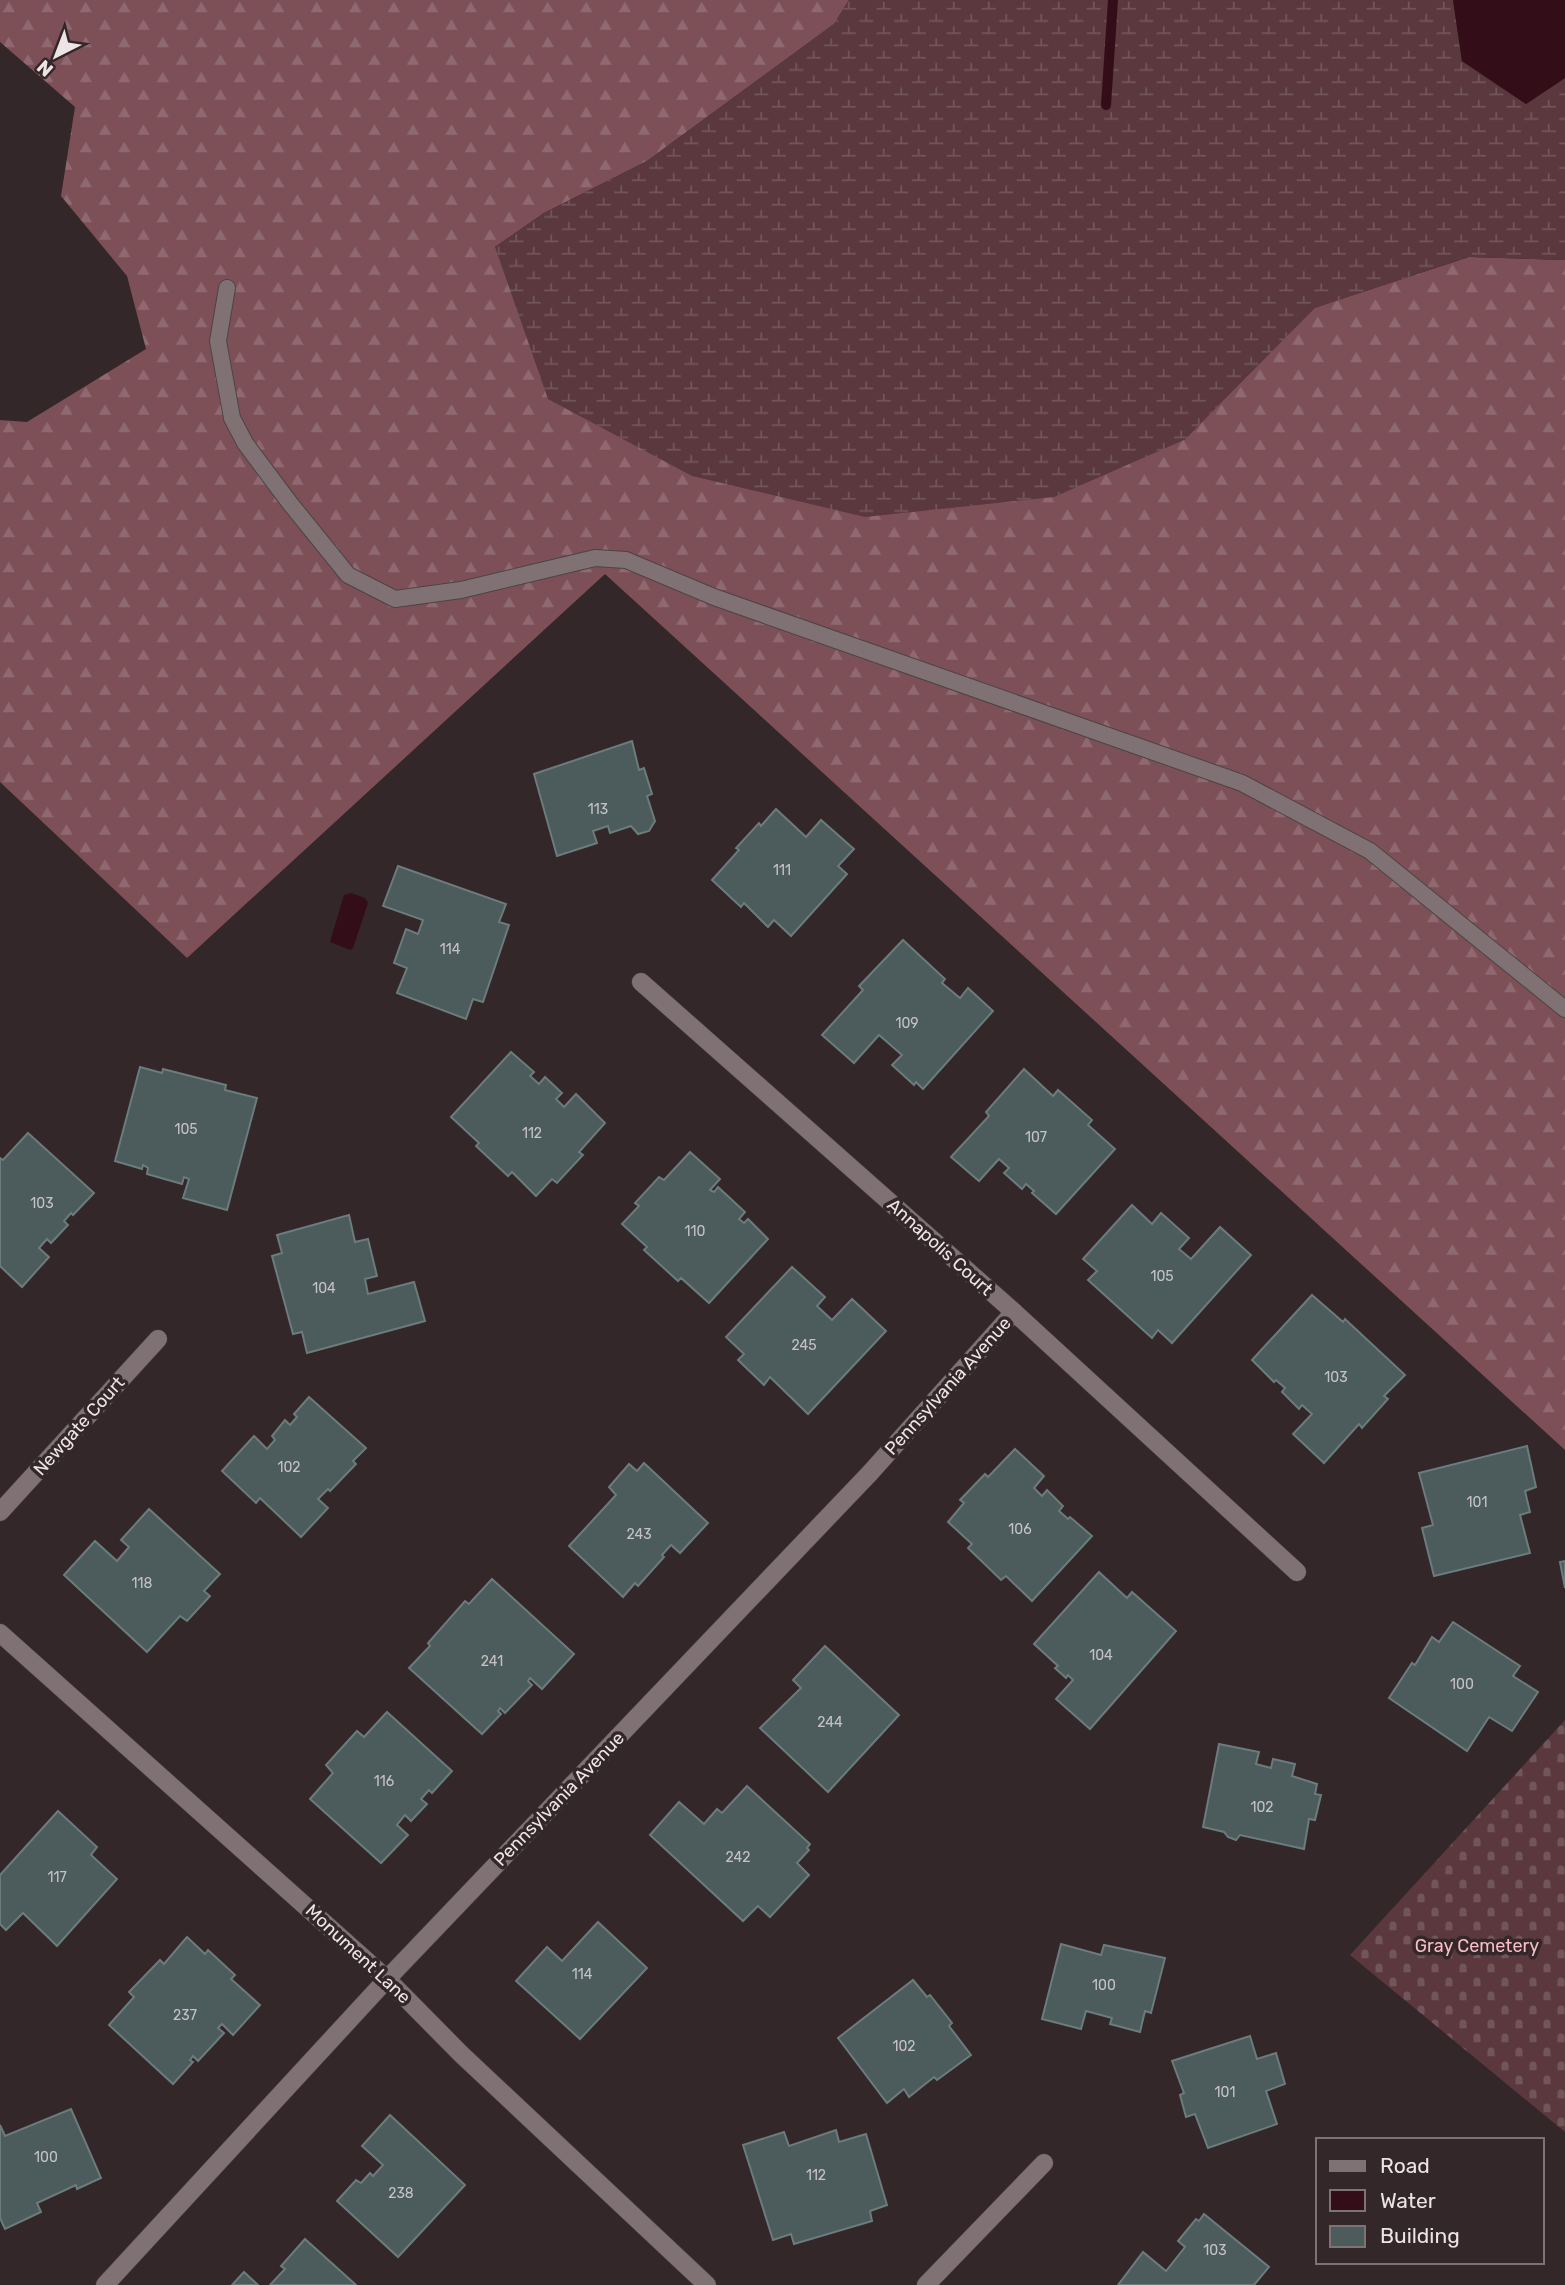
<svg xmlns="http://www.w3.org/2000/svg" width="1565" height="2285" viewBox="0 0 1565 2285" font-family="Rubik,sans-serif">
<style>
.forest{fill:url(#forest-firs)}
.wetland{fill:url(#wetland-marsh)}
.cemetery{fill:url(#cemetery-stones)}
.water{fill:#330d17}
.lines{fill:none;stroke-linecap:round;stroke-linejoin:round}
.stream{stroke:#330d17;stroke-width:10}
.building{fill:#4c5b5c;stroke:#6c7b7c;stroke-width:2}
.lane-casing{stroke:#4d4345;stroke-width:18}
.street-casing{stroke:#4d4345;stroke-width:19}
.lane{stroke:#807274;stroke-width:16}
.street{stroke:#807274;stroke-width:18}
.labels{text-anchor:middle;dominant-baseline:central;stroke-width:7;stroke-linejoin:round;paint-order:stroke}
.number-label{font-size:14px;fill:#c5c2c4}
.street-label{font-size:18px;fill:#ede4e6;stroke:#332729}
.park-label{font-size:18px;fill:#fabcc6;stroke:#332729}
</style>
<defs>
<pattern id="forest-firs" width="22" height="20" patternUnits="userSpaceOnUse" patternTransform="scale(1.75)"><rect width="22" height="20" fill="#7d5058"/><path d="M5 1l3.5 6h-7zM16 11l3.5 6h-7z" fill="#906970"/></pattern>
<pattern id="wetland-marsh" width="20" height="14" patternUnits="userSpaceOnUse" patternTransform="scale(1.75)"><rect width="20" height="14" fill="#5a383e"/><path d="M1 5h8M5 5V1M11 12h8M15 12V8" fill="none" stroke="#72555a"/></pattern>
<pattern id="cemetery-stones" width="16" height="16" patternUnits="userSpaceOnUse" patternTransform="scale(1.75)"><rect width="16" height="16" fill="#5a383e"/><path d="M2 7V4a2 2 0 0 1 4 0v3zM10 15v-3a2 2 0 0 1 4 0v3z" fill="#72555a"/></pattern>
</defs>
<rect width="100%" height="100%" fill="#332729"/>
<polygon class="forest" points="0,0 849,0 834,24 647,161 544,213 495,247 1184,440 1314,308 1469,257 1565,260 1565,1450 605,574 187,958 0,782 0,420 27,422 146,349 127,276 61,196 75,107 0,42"/>
<polygon class="wetland" points="849,0 1453,0 1462,61 1526,104 1565,78 1565,260 1468,257 1315,308 1184,440 1054,497 865,517 692,476 548,399 495,247 544,213 647,161 834,24"/>
<polygon class="cemetery" points="1565,1720 1565,2132 1350,1955"/>
<g class="water">
<polygon points="1453,0 1565,0 1565,78 1526,104 1462,61"/>
<polygon points="351,893 365,898 368,903 353,948 350,950 330,942 344,895"/>
</g>
<g class="lines">
<polyline class="stream" points="1106,105 1113,0"/>
</g>
<g class="building">
<polygon points="632,741 639,770 644,768 652,794 647,796 655,821 649,831 638,834 631,826 610,833 608,826 593,831 597,843 557,856 534,774"/>
<polygon points="776,809 806,837 821,820 854,849 838,866 847,874 791,936 774,920 768,927 744,903 741,907 712,880 739,850 736,848 759,823 761,826"/>
<polygon points="398,866 506,904 499,922 509,925 483,1002 473,999 466,1019 397,993 407,968 394,963 406,929 418,934 423,920 383,906"/>
<polygon points="903,940 945,979 942,983 960,998 968,988 993,1011 923,1089 916,1082 914,1085 892,1065 902,1055 879,1035 854,1063 822,1035 863,990 859,986"/>
<polygon points="511,1052 534,1072 530,1076 539,1084 545,1077 562,1093 556,1099 564,1107 576,1094 605,1123 579,1152 583,1155 557,1183 552,1179 536,1196 512,1172 508,1176 476,1146 479,1143 451,1117"/>
<polygon points="140,1067 162,1073 163,1069 226,1085 225,1090 257,1098 227,1210 183,1198 189,1179 184,1177 182,1184 147,1174 148,1168 143,1165 142,1169 115,1161"/>
<polygon points="1024,1069 1053,1096 1058,1090 1092,1120 1088,1125 1115,1149 1056,1214 1032,1193 1034,1191 1026,1184 1022,1189 1004,1173 1009,1168 999,1159 979,1181 951,1157 989,1116 986,1112"/>
<polygon points="28,1133 94,1193 73,1215 71,1213 64,1221 68,1225 51,1243 47,1239 39,1248 49,1257 22,1287 0,1266 0,1158 3,1160"/>
<polygon points="690,1152 720,1179 710,1190 714,1192 718,1187 745,1212 739,1219 744,1223 748,1219 768,1239 709,1303 681,1278 678,1281 644,1250 647,1247 622,1224 639,1206 635,1203 659,1177 664,1180"/>
<polygon points="1132,1205 1152,1224 1161,1213 1189,1238 1179,1249 1191,1259 1220,1227 1251,1255 1172,1343 1158,1330 1152,1338 1088,1280 1097,1271 1083,1259"/>
<polygon points="349,1215 355,1242 368,1239 377,1276 365,1279 368,1294 414,1282 425,1321 307,1353 302,1332 293,1334 272,1256 282,1253 277,1235"/>
<polygon points="792,1267 825,1297 817,1306 832,1320 852,1299 886,1331 808,1414 770,1377 764,1385 738,1360 744,1354 726,1337"/>
<polygon points="1312,1295 1343,1322 1345,1319 1405,1375 1384,1396 1388,1399 1362,1428 1359,1424 1324,1463 1293,1434 1312,1414 1302,1405 1299,1409 1282,1392 1285,1388 1276,1380 1274,1382 1252,1360"/>
<polygon points="309,1397 366,1448 353,1461 356,1464 330,1491 328,1489 318,1499 328,1508 301,1537 260,1498 256,1503 222,1471 254,1436 267,1449 275,1440 272,1436 285,1420 290,1425 297,1417 294,1414"/>
<polygon points="1527,1446 1536,1487 1525,1491 1530,1512 1520,1515 1530,1553 1434,1576 1422,1528 1433,1525 1419,1473"/>
<polygon points="1015,1449 1044,1476 1034,1488 1042,1496 1047,1490 1063,1506 1059,1511 1068,1519 1070,1517 1092,1536 1032,1601 1006,1576 1001,1580 968,1548 972,1544 948,1522 964,1503 960,1500 985,1474 988,1477"/>
<polygon points="644,1463 708,1523 680,1553 671,1545 662,1555 664,1557 638,1586 635,1583 623,1597 569,1546 616,1495 609,1487 629,1464 637,1471"/>
<polygon points="149,1509 220,1574 204,1591 210,1596 187,1621 180,1616 147,1652 64,1575 95,1541 117,1561 129,1547 121,1540"/>
<polygon points="1565,1561 1565,1588 1560,1562"/>
<polygon points="1099,1572 1127,1598 1132,1592 1176,1631 1090,1729 1056,1699 1073,1680 1068,1675 1066,1678 1055,1668 1058,1666 1034,1644"/>
<polygon points="492,1579 574,1654 542,1689 530,1678 528,1681 532,1685 505,1713 500,1708 498,1711 501,1714 482,1734 409,1668 430,1646 428,1643 465,1601 469,1604"/>
<polygon points="1453,1622 1520,1666 1513,1676 1538,1692 1512,1731 1489,1717 1467,1751 1389,1698 1412,1663 1415,1665 1432,1637 1439,1642"/>
<polygon points="825,1646 899,1715 828,1792 760,1728 801,1688 793,1680"/>
<polygon points="387,1712 452,1771 432,1793 429,1790 421,1799 427,1804 411,1821 405,1815 397,1825 408,1835 381,1863 310,1799 333,1773 326,1765 357,1731 364,1737"/>
<polygon points="1219,1744 1259,1752 1256,1764 1271,1768 1273,1759 1295,1764 1292,1776 1317,1784 1315,1794 1321,1795 1315,1820 1309,1819 1304,1849 1240,1835 1236,1840 1228,1837 1224,1832 1203,1827"/>
<polygon points="747,1786 810,1844 807,1848 809,1850 797,1863 809,1875 770,1917 758,1906 743,1921 650,1835 679,1802 704,1824 717,1809 722,1813"/>
<polygon points="58,1811 97,1847 91,1855 117,1879 57,1946 23,1913 6,1930 0,1924 0,1875"/>
<polygon points="598,1922 647,1968 580,2039 516,1981 547,1947 562,1961"/>
<polygon points="187,1937 205,1954 208,1950 235,1975 231,1979 260,2005 233,2035 222,2024 218,2028 224,2033 198,2061 193,2056 190,2060 193,2062 173,2084 109,2025 134,1997 129,1992 160,1960 164,1964"/>
<polygon points="1061,1944 1101,1955 1104,1945 1165,1958 1151,2013 1145,2011 1140,2032 1110,2024 1112,2018 1086,2011 1081,2029 1042,2019"/>
<polygon points="913,1980 927,1997 930,1995 952,2023 949,2026 971,2055 937,2080 934,2077 909,2097 904,2089 887,2103 838,2038"/>
<polygon points="1250,2036 1257,2059 1276,2053 1285,2084 1266,2091 1277,2124 1208,2148 1195,2114 1186,2117 1180,2095 1184,2093 1172,2061"/>
<polygon points="71,2109 101,2178 77,2189 76,2185 37,2203 41,2212 5,2229 0,2218 0,2125 5,2136"/>
<polygon points="390,2115 465,2185 398,2257 337,2201 356,2180 361,2183 370,2173 373,2176 383,2165 362,2146"/>
<polygon points="836,2130 839,2142 866,2134 887,2205 870,2211 872,2221 794,2244 791,2234 773,2240 743,2145 784,2132 789,2146"/>
<polygon points="1204,2214 1269,2267 1254,2285 1118,2285 1143,2252 1166,2271 1185,2247 1178,2241 1196,2219 1199,2221"/>
<polygon points="305,2239 356,2285 270,2285 285,2269 281,2266"/>
<polygon points="244,2272 258,2285 232,2285"/>
</g>
<g class="lines">
<defs>
<polyline id="lane" points="227,288 218,341 232,418 245,443 289,502 348,575 395,599 461,590 595,558 626,560 714,597 1242,783 1370,851 1565,1009"/>
<g id="street">
<polyline points="641,982 1014,1312 1297,1572"/>
<polyline points="0,1512 158,1339"/>
<polyline points="0,1633 387,1979 461,2054 707,2285"/>
<polyline points="105,2285 387,1979 870,1473 1014,1312"/>
<polyline points="926,2285 1044,2163"/>
</g>
</defs>
<use href="#lane" class="lane-casing"/>
<use href="#street" class="street-casing"/>
<use href="#lane" class="lane"/>
<use href="#street" class="street"/>
</g>
<g class="labels">
<g class="number-label">
<text x="598" y="809">113</text>
<text x="782" y="870">111</text>
<text x="450" y="949">114</text>
<text x="907" y="1023">109</text>
<text x="186" y="1129">105</text>
<text x="532" y="1133">112</text>
<text x="1036" y="1137">107</text>
<text x="42" y="1203">103</text>
<text x="695" y="1231">110</text>
<text x="1162" y="1276">105</text>
<text x="324" y="1288">104</text>
<text x="804" y="1345">245</text>
<text x="1336" y="1377">103</text>
<text x="289" y="1467">102</text>
<text x="1477" y="1502">101</text>
<text x="1020" y="1529">106</text>
<text x="639" y="1534">243</text>
<text x="142" y="1583">118</text>
<text x="1101" y="1655">104</text>
<text x="492" y="1661">241</text>
<text x="1462" y="1684">100</text>
<text x="830" y="1722">244</text>
<text x="384" y="1781">116</text>
<text x="1262" y="1807">102</text>
<text x="738" y="1857">242</text>
<text x="57" y="1877">117</text>
<text x="582" y="1974">114</text>
<text x="1104" y="1985">100</text>
<text x="185" y="2015">237</text>
<text x="904" y="2046">102</text>
<text x="1225" y="2092">101</text>
<text x="46" y="2157">100</text>
<text x="816" y="2175">112</text>
<text x="401" y="2193">238</text>
<text x="1215" y="2250">103</text>
</g>
<g class="street-label">
<text transform="translate(940 1247) rotate(42)">Annapolis Court</text>
<text transform="translate(948 1386) rotate(-48)">Pennsylvania Avenue</text>
<text transform="translate(79 1426) rotate(-48)">Newgate Court</text>
<text transform="translate(559 1799) rotate(-46)">Pennsylvania Avenue</text>
<text transform="translate(358 1954) rotate(43)">Monument Lane</text>
</g>
<g class="park-label">
<text x="1477" y="1946">Gray Cemetery</text>
</g>
</g>
<rect x="1316" y="2138" width="228" height="126" fill="#332729" stroke="#7d7375" stroke-width="2"/>
<rect x="1330" y="2161" width="35" height="10" fill="#807274" stroke="#7d7375" stroke-width="2"/>
<text x="1380" y="2173" font-size="21" fill="#ede4e6">Road</text>
<rect x="1330" y="2190" width="35" height="21" fill="#330d17" stroke="#7d7375" stroke-width="2"/>
<text x="1380" y="2208" font-size="21" fill="#ede4e6">Water</text>
<rect x="1330" y="2226" width="35" height="21" fill="#4c5b5c" stroke="#7d7375" stroke-width="2"/>
<text x="1380" y="2243" font-size="21" fill="#ede4e6">Building</text>
<g transform="translate(56 56) rotate(222)" stroke="#332729" stroke-width="5" paint-order="stroke">
<path d="M0-5L12 26L0 18L-12 26Z" fill="#ede4e6"/>
<text y="-10" font-size="19" font-weight="bold" text-anchor="middle" fill="#ede4e6">N</text>
</g>
</svg>
